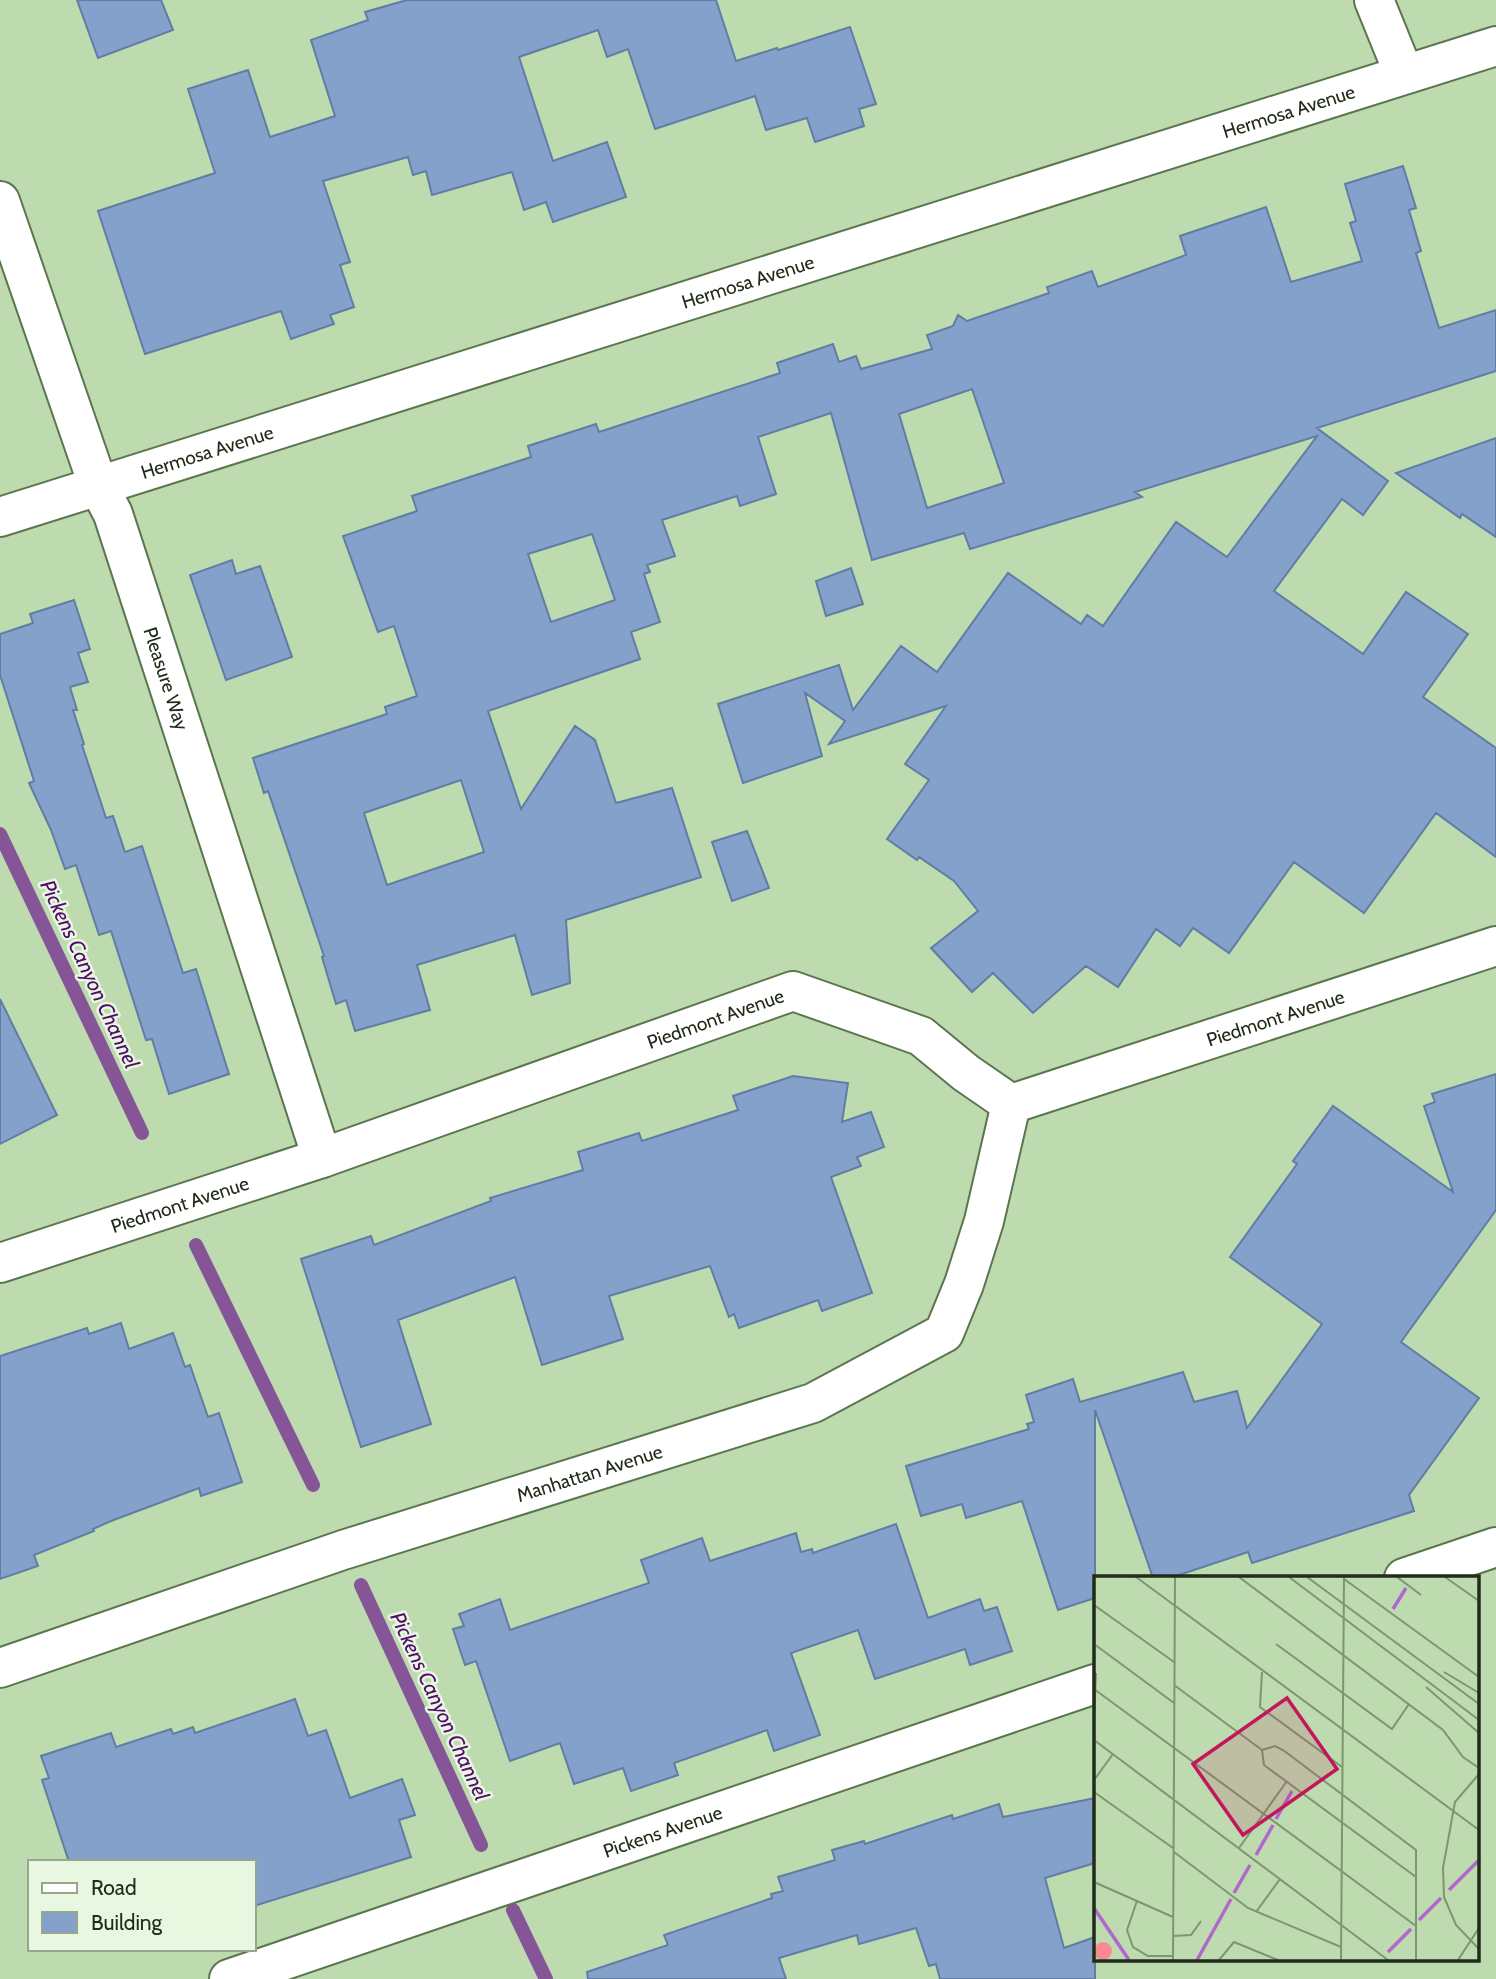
<svg xmlns="http://www.w3.org/2000/svg" width="1496" height="1979" viewBox="0 0 1496 1979" font-family="Cabin,sans-serif">
<style>
.lines{fill:none;stroke-linecap:round;stroke-linejoin:round}
.stream{stroke:#855598;stroke-width:14}
.building{fill:#83a1ca;stroke:#607ea4;stroke-width:2;fill-rule:evenodd}
.minor-casing{stroke:#5b764e;stroke-width:42}
.minor{stroke:#fff;stroke-width:38}
.labels{text-anchor:middle;dominant-baseline:central;stroke-width:5;stroke-linejoin:round;paint-order:stroke}
.street-label{font-size:19px;fill:#202b1a;stroke:#e7f7e0}
.water-label{font-size:21px;font-style:italic;fill:#53086b;stroke:#e7f7e0}
.inset-river{fill:none;stroke:#b067ce;stroke-width:3.5}
.inset-road{fill:none;stroke:#7e9573;stroke-width:2}
.view{fill:#c2185b;fill-opacity:0.15;stroke:#c2185b;stroke-width:3.5}
.inset-edge{fill:none;stroke:#202b1a;stroke-width:3.5}
</style>
<rect width="100%" height="100%" fill="#bddbae"/>
<g class="lines">
<g class="stream">
<polyline points="0,834 142,1133"/>
<polyline points="196,1245 313,1485"/>
<polyline points="361,1585 481,1845"/>
<polyline points="513,1910 546,1979"/>
</g>
</g>
<g class="building">
<polygon points="77,0 161,0 173,30 98,58"/>
<polygon points="407,0 716,0 736,61 777,48 778,50 850,27 876,104 859,109 864,126 815,142 807,118 766,130 755,96 655,129 628,49 607,57 598,30 519,57 553,161 607,142 626,197 553,222 546,202 524,210 512,172 432,195 426,171 413,175 408,157 323,181 350,262 340,265 354,307 330,315 334,324 291,339 281,311 145,354 98,211 215,173 188,89 248,70 270,137 335,116 311,40 368,20 365,12"/>
<path d="M1403 166 1416 208 1409 210 1421 251 1416 253 1439 328 1496 310V371L1317 428 1388 481 1363 515 1342 499 1274 591 1363 654 1406 592 1468 634 1423 697 1496 748V857L1436 813 1364 913 1294 862 1229 953 1193 928 1180 946 1156 929 1118 987 1086 966 1033 1013 993 973 972 992 931 948 978 911 954 881 919 857 917 860 887 839 929 780 905 764 946 706 829 744 845 721 805 693 822 756 743 783 718 704 839 665 853 710 901 646 937 672 1008 573 1081 624 1087 615 1103 626 1176 522 1227 557 1317 436 1135 492 1142 497 970 549 964 533 872 560 831 413 758 437 776 494 740 506 737 496 662 520 675 556 647 565 650 572 644 574 660 622 631 632 640 659 488 711 521 809 575 726 595 740 616 803 672 788 701 877 566 920 570 983 532 995 515 935 417 965 430 1010 355 1031 346 1000 336 1004 322 957 324 956 268 791 264 793 253 758 387 714 385 707 417 696 394 626 378 632 343 536 417 511 412 496 531 457 528 446 596 424 599 432 780 373 777 363 833 344 839 362 856 356 861 369 932 349 927 335 953 326 958 315 967 321 1049 293 1047 287 1092 271 1098 287 1186 255 1180 236 1266 207 1291 282 1362 261 1350 223 1356 221 1345 184ZM972 389 1004 483 927 508 899 414ZM592 534 615 600 551 622 528 554ZM461 780 484 852 387 885 364 813Z"/>
<polygon points="1496,438 1496,537 1462,514 1460,518 1396,473"/>
<polygon points="232,560 236,574 260,566 292,657 226,680 190,575"/>
<polygon points="851,568 863,604 826,616 816,581"/>
<polygon points="74,600 90,649 78,653 88,682 70,687 77,710 73,710 84,744 82,745 106,818 113,816 125,852 142,846 183,973 196,969 229,1074 169,1094 152,1039 146,1040 111,931 99,935 76,865 65,869 51,830 29,783 34,781 0,675 0,634 33,623 30,614"/>
<polygon points="747,831 769,888 732,901 712,842"/>
<polygon points="0,999 57,1115 0,1144"/>
<polygon points="1496,1074 1496,1210 1401,1342 1479,1398 1409,1495 1414,1511 1252,1563 1248,1552 1170,1578 1153,1578 1095,1410 1095,1598 1058,1610 1022,1501 966,1518 962,1504 921,1516 906,1466 1029,1429 1027,1424 1034,1422 1026,1395 1073,1379 1080,1402 1183,1372 1194,1402 1237,1391 1247,1428 1322,1324 1230,1257 1297,1164 1293,1161 1333,1106 1453,1192 1424,1106 1435,1102 1432,1094"/>
<polygon points="793,1076 848,1083 842,1122 871,1112 884,1147 857,1157 861,1166 831,1177 872,1293 822,1311 818,1300 739,1328 734,1314 729,1317 710,1266 609,1296 623,1339 542,1365 515,1277 398,1320 431,1424 361,1447 301,1259 371,1236 374,1245 491,1201 490,1198 583,1170 578,1152 639,1133 642,1141 738,1110 733,1096"/>
<polygon points="121,1323 129,1349 173,1333 185,1367 190,1365 208,1417 219,1413 242,1482 201,1496 199,1488 111,1521 93,1529 94,1531 34,1555 38,1566 0,1579 0,1356 87,1328 89,1334"/>
<polygon points="896,1524 928,1618 980,1599 984,1611 997,1607 1012,1651 970,1665 965,1649 875,1679 858,1630 791,1653 820,1735 774,1751 767,1730 674,1763 678,1775 631,1791 623,1768 574,1784 560,1743 510,1761 476,1661 465,1665 453,1629 464,1626 459,1614 500,1599 510,1630 649,1583 641,1560 702,1538 710,1561 796,1533 801,1552 812,1549 813,1553"/>
<polygon points="295,1699 308,1736 326,1730 350,1798 402,1779 415,1815 399,1820 411,1857 254,1906 254,1862 69,1862 42,1780 49,1778 41,1756 111,1733 116,1747 171,1729 173,1734 193,1727 195,1733"/>
<polygon points="1095,1798 1095,1863 1045,1878 1064,1948 1095,1937 1095,1979 940,1979 936,1964 929,1966 916,1928 859,1944 857,1935 779,1958 786,1979 588,1979 587,1972 668,1945 664,1935 772,1898 771,1894 783,1891 778,1877 835,1860 832,1850 864,1841 865,1844 952,1815 953,1819 999,1804 1003,1817"/>
</g>
<g class="lines">
<defs>
<g id="minor">
<polyline points="1374,0 1404,74"/>
<path id="s1" d="M0 201 98 485 113 514 322 1158"/>
<path id="s2" d="M0 517 1496 46"/>
<path id="s3" d="M0 1263 322 1158 793 991 921 1036 966 1073 1011 1104 1496 946"/>
<polyline points="1404,1578 1496,1547"/>
<path id="s4" d="M0 1668 343 1550 813 1403 944 1333 964 1284 984 1221 1011 1104"/>
<path id="s5" d="M229 1979 1095 1684"/>
</g>
</defs>
<use href="#minor" class="minor-casing"/>
<use href="#minor" class="minor"/>
</g>
<g class="labels">
<g class="street-label">
<text stroke="none"><textPath href="#s2" startOffset="1351">Hermosa Avenue</textPath></text>
<text stroke="none"><textPath href="#s2" startOffset="784">Hermosa Avenue</textPath></text>
<text stroke="none"><textPath href="#s2" startOffset="217">Hermosa Avenue</textPath></text>
<text stroke="none"><textPath href="#s1" startOffset="506">Pleasure Way</textPath></text>
<text stroke="none"><textPath href="#s3" startOffset="756">Piedmont Avenue</textPath></text>
<text stroke="none"><textPath href="#s3" startOffset="1365">Piedmont Avenue</textPath></text>
<text stroke="none"><textPath href="#s3" startOffset="189">Piedmont Avenue</textPath></text>
<text stroke="none"><textPath href="#s4" startOffset="621">Manhattan Avenue</textPath></text>
<text stroke="none"><textPath href="#s5" startOffset="458">Pickens Avenue</textPath></text>
</g>
<g class="water-label">
<text transform="translate(90 974) rotate(65)">Pickens Canyon Channel</text>
<text transform="translate(440 1706) rotate(65)">Pickens Canyon Channel</text>
</g>
</g>
<g transform="translate(1094 1576)">
<rect width="385" height="385" fill="#bddbae"/>
<path d="M0 375a9 9 0 1 1 18 0a9 9 0 1 1-18 0Z" fill="#fb8993"/>
<path class="inset-river" d="M299 33 312 12M182 243 198 215M162 279 179 249M355 314 385 284M140 317 156 289M0 332 35 384M325 344 347 322M294 376 317 353M103 384 137 323"/>
<path class="inset-road" d="M42 1 385 254M145 1 349 154 369 181 385 192M195 1 385 144M213 1 385 128M303 1 327 19M351 1 385 25M250 3 385 101M0 29 80 86M0 68 80 127M182 68 298 153 315 128M168 96 166 131 248 191M350 96 385 117M80 109 168 174 170 189 322 301M332 111 385 157M0 113 322 350M0 147 2 97M0 164 294 384M168 174 181 170 189 174 322 274V384M385 198 361 226 349 292 350 321 362 349 385 373M0 204 19 178M0 216 79 272M145 272 193 205M80 276 154 332 247 371M0 306 79 341M43 325 33 354 39 371 54 380H78M162 336 186 303M79 360 97 359 107 345M79 384 81 1M125 384 140 366 184 384M247 384 250 1M364 384 385 352"/>
<path class="view" d="M193 122 243 193 149 259 99 188Z"/>
<rect width="385" height="385" class="inset-edge"/>
</g>
<rect x="28" y="1860" width="228" height="91" fill="#e7f7e0" stroke="#97a591" stroke-width="2"/>
<rect x="42" y="1883" width="35" height="10" fill="#ffffff" stroke="#97a591" stroke-width="2"/>
<text x="91" y="1895" font-size="21" fill="#202b1a">Road</text>
<rect x="42" y="1912" width="35" height="21" fill="#83a1ca" stroke="#97a591" stroke-width="2"/>
<text x="91" y="1930" font-size="21" fill="#202b1a">Building</text>
</svg>
